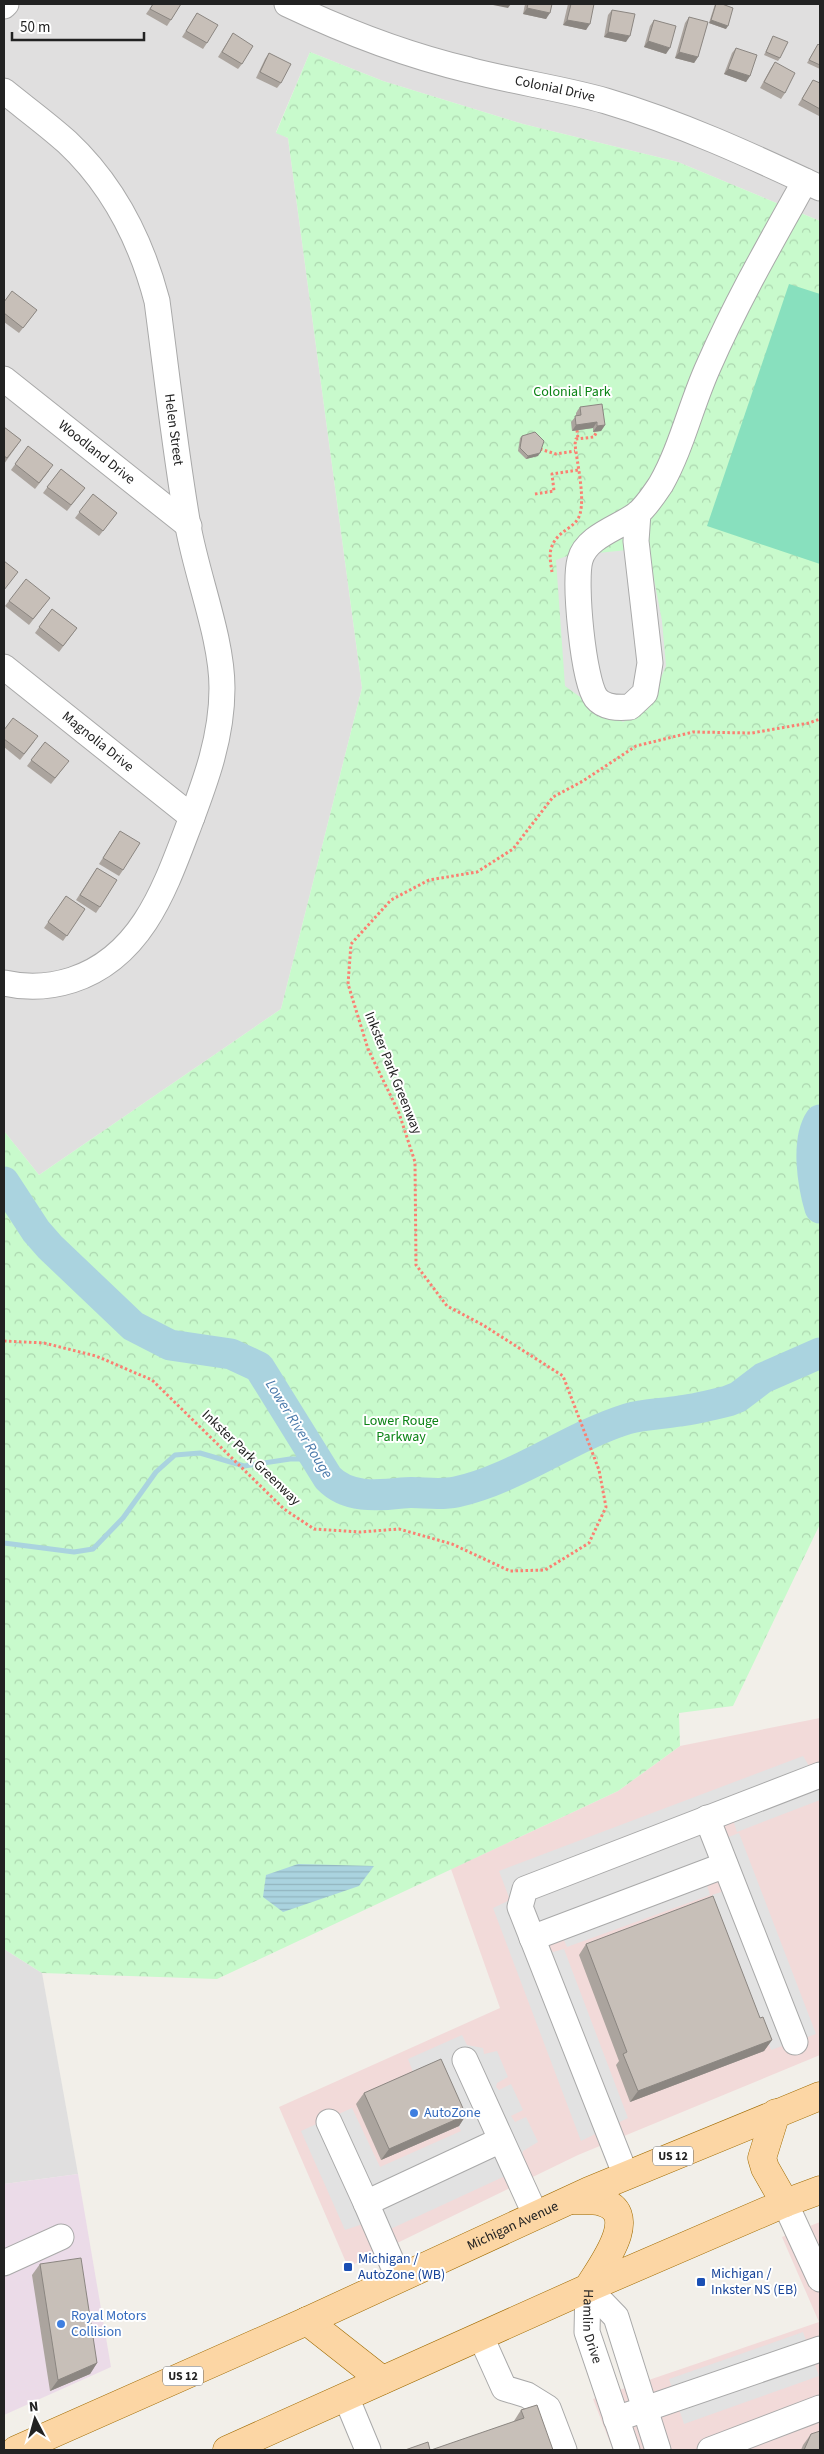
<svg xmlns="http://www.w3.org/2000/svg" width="824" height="2454" viewBox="0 0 824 2454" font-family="'Source Sans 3',sans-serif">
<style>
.residential{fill:#e0dfdf}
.commercial{fill:#f2dad9}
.industrial{fill:#ebdbe8}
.park{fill:url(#park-crowns)}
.pitch{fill:#88e0be}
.parking{fill:#e2e2e2}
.water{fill:url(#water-rules)}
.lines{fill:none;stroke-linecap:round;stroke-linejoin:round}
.stream{stroke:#aad3df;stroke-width:5}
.river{stroke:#aad3df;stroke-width:31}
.minor-casing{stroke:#a9a9a9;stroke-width:27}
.major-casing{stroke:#a06b00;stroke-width:29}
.path{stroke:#fa8072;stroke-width:3;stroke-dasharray:2.5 2.5;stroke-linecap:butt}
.minor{stroke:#fff;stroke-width:25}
.major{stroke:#fcd6a4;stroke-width:28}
.wall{fill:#aba49e}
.shaded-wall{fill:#8b8681}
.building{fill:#c7bfb8;stroke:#8b8681}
.shop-dot{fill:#3f7fe0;stroke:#fff;stroke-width:2}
.transit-dot{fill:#1a4fb4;stroke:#fff;stroke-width:2}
.labels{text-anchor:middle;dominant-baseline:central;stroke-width:4;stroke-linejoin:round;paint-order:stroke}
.shield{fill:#fff;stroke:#646464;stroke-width:1}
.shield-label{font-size:12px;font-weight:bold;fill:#222}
.street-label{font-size:14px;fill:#222;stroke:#fff}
.park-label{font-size:14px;fill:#0c8416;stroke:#fff}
.shop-label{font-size:14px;fill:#366cbe;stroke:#fff;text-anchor:start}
.transit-label{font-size:14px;fill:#164399;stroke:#fff;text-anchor:start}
.water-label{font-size:15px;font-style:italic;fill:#4a7aab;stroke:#fff}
</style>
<defs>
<pattern id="park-crowns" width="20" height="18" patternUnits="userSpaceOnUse" patternTransform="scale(1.25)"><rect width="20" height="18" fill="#c8facc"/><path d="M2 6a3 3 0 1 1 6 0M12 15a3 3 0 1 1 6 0" fill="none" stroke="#acd6af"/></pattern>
<pattern id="water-rules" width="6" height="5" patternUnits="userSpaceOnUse" patternTransform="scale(1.25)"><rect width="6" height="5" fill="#aad3df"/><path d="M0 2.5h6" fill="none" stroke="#92b5bf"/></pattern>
</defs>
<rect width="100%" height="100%" fill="#f2efe9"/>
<g class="residential">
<polygon points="4,4 820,4 820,221 678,162 523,124 383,81 310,52 276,132 288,138 362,688 281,1009 39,1175 4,1131"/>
<polygon points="4,1949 42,1973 78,2174 4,2184"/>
</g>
<g class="commercial">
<polygon points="820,1718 820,2055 578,2155 348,2267 279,2107 500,2008 451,1869 618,1791 680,1746"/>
<polygon points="820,2222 820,2450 613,2450 593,2399 819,2322 782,2237"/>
</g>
<polygon class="industrial" points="78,2174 111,2367 4,2415 4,2184"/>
<polygon class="park" points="310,52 383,81 523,124 678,162 820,221 820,1524 733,1706 679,1713 680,1746 618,1791 217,1979 42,1973 4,1949 4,1131 39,1175 281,1009 362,688 288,138 276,133"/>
<polygon class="pitch" points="789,284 820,294 820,564 707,526"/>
<g class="parking">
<polygon points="648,548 662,621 666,666 647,710 623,722 591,705 565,686 556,560 567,556"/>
<polygon points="803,1756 820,1784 820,1800 737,1832 733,1820 721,1826 726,1838 739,1833 816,2034 771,2050 712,1895 724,1891 723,1881 706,1882 710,1895 567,1947 562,1936 548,1943 548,1947 553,1952 564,1949 628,2118 581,2141 493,1908 510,1900 499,1871"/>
<polygon points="462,2035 467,2045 483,2048 484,2054 497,2051 508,2077 497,2083 496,2087 499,2090 511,2084 523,2110 511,2116 515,2122 526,2117 538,2142 523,2151 522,2155 527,2166 371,2238 363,2224 345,2230 301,2131 352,2108 380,2167 461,2131 434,2069 415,2077 408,2059"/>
<polygon points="803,2332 819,2376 684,2424 669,2379"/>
</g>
<polygon class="water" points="298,1864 374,1866 359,1886 283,1912 263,1897 266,1875"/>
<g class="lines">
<polyline class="stream" points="4,1543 74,1552 93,1549 123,1518 156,1472 175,1455 200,1453 244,1466 290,1459 317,1459"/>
<g class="river">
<path d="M820 1120C806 1141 813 1185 820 1208"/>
<path d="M4 1182 36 1231 50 1247 133 1326 170 1345 231 1354 259 1367 328 1478C347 1498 376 1496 402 1493 419 1491 437 1496 456 1492 516 1479 569 1437 627 1419 644 1414 662 1414 680 1411 696 1409 712 1405 728 1401L738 1397 763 1378 820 1353"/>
</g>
<defs>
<g id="minor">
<path id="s1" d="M287 4C346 32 406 55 469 70 514 82 561 88 606 101 680 123 750 155 820 188"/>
<polyline points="4,6 6,4"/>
<path id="s2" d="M4 91C25 108 47 124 67 142 114 186 141 240 157 301 167 376 175 451 188 526 197 577 222 638 222 688 222 737 206 780 189 825 165 888 142 957 72 980 50 987 26 988 4 983"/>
<path id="s3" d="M4 379 189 526"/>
<path d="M638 513 636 541 650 663 645 693 630 707C618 708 604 708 596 698 583 680 574 582 580 560 586 536 621 527 637 514 646 507 655 493 661 484 682 447 691 404 709 365 737 301 771 242 805 181"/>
<path id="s4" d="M4 667 192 817"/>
<polyline points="707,1818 795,2042"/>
<polyline points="532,1938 725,1865"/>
<polyline points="465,2060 536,2216"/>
<polyline points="329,2122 366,2203 501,2140"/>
<polyline points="626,2176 520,1907 525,1889 820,1775"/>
<polyline points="366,2203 399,2279"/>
<polyline points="785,2203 820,2279"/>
<polyline points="4,2263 61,2237"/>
<polyline points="588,2288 616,2317 658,2450"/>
<path id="s5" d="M588 2288 587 2332 627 2450"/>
<polyline points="481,2337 504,2388 527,2395 548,2408 564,2450"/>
<polyline points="346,2397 368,2450"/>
<polyline points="616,2419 820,2349"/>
<polyline points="710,2450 820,2408"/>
</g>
<g id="major">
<polyline points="776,2113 762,2158 765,2168 785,2203"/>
<path d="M571 2200C580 2201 593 2199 602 2202 643 2214 599 2269 588 2288"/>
<polyline points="307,2321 382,2380"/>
<path id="s6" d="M16 2450 307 2321 589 2191 820 2096"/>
<polyline points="227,2450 588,2288 785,2203 820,2190"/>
</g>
</defs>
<use href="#minor" class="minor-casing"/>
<use href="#major" class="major-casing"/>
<g class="path">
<polyline points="577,430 578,439"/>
<polyline points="540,449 556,454 575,451"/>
<polyline points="535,494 554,491 552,474 578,470"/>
<path d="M552 572C551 565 549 556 551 549 556 530 576 529 580 514 585 496 577 463 575 444L576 439 594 437 597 431"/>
<polyline points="4,1341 44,1343 96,1356 152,1380 284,1509 314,1529 360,1532 399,1529 452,1544 510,1571 545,1570 589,1543 606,1507 599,1470 563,1376 483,1325 447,1306 416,1265 415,1162 399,1113 368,1049 348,984 351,944 391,900 429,880 477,872 513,849 553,797 583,781 636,746 693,732 752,733 809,723 820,719"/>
</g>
<use href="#minor" class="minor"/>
<use href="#major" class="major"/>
</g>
<g class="wall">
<polygon points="153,4 181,4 167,26 146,14"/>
<polygon points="525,4 552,4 546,19 523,14"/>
<polygon points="568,4 594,4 586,30 563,25"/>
<polygon points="715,4 722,4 726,29 709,23"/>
<polygon points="612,10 626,42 604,37 608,15"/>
<polygon points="197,13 207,43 203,49 182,37"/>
<polygon points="689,17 698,57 694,63 675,58 685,23"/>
<polygon points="654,20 666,54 644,47 650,26"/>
<polygon points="233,33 242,64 238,69 218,57"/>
<polygon points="773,36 780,58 778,61 764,55"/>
<polygon points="818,44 820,46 820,69 807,63"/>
<polygon points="736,48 750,76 746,82 724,74 732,53"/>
<polygon points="269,53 281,83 277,88 256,78 265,59"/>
<polygon points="775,62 785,93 781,99 760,88 771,68"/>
<polygon points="813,80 820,83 820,114 819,116 798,105"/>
<polygon points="4,302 37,310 19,333 4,322"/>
<polygon points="580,407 605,425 601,431 593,432 593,428 572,431 571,422 576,416 576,413"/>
<polygon points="4,427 21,440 4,464"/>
<polygon points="522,436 538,456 526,459 518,451 520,438"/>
<polygon points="28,446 49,471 35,489 11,470"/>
<polygon points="61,469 85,488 67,511 43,493"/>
<polygon points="93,494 117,513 99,536 75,518"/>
<polygon points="9,601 46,603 29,625 5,606"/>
<polygon points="52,609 77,628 59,652 35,633"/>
<polygon points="4,730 34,742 20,760 4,747"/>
<polygon points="45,742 65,766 51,784 27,766"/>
<polygon points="116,837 123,870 119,876 99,864"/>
<polygon points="97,868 100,907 96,913 76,900"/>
<polygon points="66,896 85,909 63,941 44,928"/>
<polygon points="586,1944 760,2018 772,2040 764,2051 630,2102 616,2065 619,2061 579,1955"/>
<polygon points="364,2093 466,2115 459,2126 381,2160 356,2104"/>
<polygon points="40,2264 97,2363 90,2374 50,2391 32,2275"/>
<polygon points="521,2410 553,2450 514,2421"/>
<polygon points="811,2434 820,2450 801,2450 803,2445"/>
</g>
<g class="shaded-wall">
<polygon points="488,4 511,4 508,8"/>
<polygon points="527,8 550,13 546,19 523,14"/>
<polygon points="567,20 590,24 586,30 563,25"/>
<polygon points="711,20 728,26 726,29 709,23"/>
<polygon points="608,32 630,36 626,42 604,37"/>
<polygon points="648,41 670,48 666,54 644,47"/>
<polygon points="679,52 698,57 694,63 675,58"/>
<polygon points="728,69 750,76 746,82 724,74"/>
<polygon points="597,422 593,428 572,431 576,425"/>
<polygon points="605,425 601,431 593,432 597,426"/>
<polygon points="540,453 538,456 526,459 528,456"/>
<polygon points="772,2040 764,2051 630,2102 638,2091"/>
<polygon points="466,2115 459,2126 381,2160 389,2149"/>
<polygon points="97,2363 90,2374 50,2391 58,2380"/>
</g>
<g class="building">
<polygon points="153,4 181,4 171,20 150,9"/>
<polygon points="528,4 552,4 550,13 527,8"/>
<polygon points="571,4 594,4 590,24 567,20"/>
<polygon points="716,4 722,4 733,8 728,26 711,20"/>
<polygon points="612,10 635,14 630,36 608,32"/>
<polygon points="197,13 218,25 207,43 186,31"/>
<polygon points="689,17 708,22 698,57 679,52"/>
<polygon points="654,20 676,26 670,48 648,41"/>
<polygon points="233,33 253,46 242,64 222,52"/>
<polygon points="773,36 788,42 780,58 766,52"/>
<polygon points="818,44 820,46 820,65 809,60"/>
<polygon points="736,48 757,55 750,76 728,69"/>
<polygon points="269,53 291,64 281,83 260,72"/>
<polygon points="775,62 795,73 785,93 764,82"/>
<polygon points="813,80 820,83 820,109 802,99"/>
<polygon points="12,291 37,310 23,328 4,313 4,302"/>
<polygon points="602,404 605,425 597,426 597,422 576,425 575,416 581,415 580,407"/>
<polygon points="4,427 21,440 7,458 4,456"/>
<polygon points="535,432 544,441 540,453 528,456 520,448 522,436"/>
<polygon points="28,446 53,465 39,483 15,464"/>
<polygon points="61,469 85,488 71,505 47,487"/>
<polygon points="93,494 117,513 103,531 79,512"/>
<polygon points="4,561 18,572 4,590"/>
<polygon points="26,579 50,598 33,619 9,601"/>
<polygon points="52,609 77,628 63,646 39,627"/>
<polygon points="13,718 38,736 24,754 4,739 4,730"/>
<polygon points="45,742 69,761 55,778 31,760"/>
<polygon points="120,831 140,843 123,870 103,858"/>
<polygon points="97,868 117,880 100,907 80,895"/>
<polygon points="66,896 85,909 67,936 48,922"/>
<polygon points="713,1896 760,2018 763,2017 772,2040 638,2091 623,2054 627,2052 586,1944"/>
<polygon points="441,2059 466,2115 389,2149 364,2093"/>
<polygon points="81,2258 97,2363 58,2380 40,2264"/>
<polygon points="537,2405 553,2450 431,2450 524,2418 521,2410"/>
<polygon points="820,2431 820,2450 804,2450 811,2434"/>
<polygon points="428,2442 430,2450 405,2450"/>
</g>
<g class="shop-dot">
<circle cx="414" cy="2113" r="5"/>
<circle cx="61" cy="2324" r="5"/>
</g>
<g class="transit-dot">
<rect x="343" y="2262" width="10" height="10" rx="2.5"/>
<rect x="696" y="2277" width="10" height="10" rx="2.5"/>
</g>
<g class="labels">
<g class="shield">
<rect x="653" y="2146.5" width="40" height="19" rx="4"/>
<rect x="163" y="2366.5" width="40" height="19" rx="4"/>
</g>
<g class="shield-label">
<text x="673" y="2156">US 12</text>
<text x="183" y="2376">US 12</text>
</g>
<g class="street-label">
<text stroke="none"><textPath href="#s1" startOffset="282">Colonial Drive</textPath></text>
<text stroke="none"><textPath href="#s2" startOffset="396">Helen Street</textPath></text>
<text stroke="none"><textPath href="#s3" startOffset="118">Woodland Drive</textPath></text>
<text stroke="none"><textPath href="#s4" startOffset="120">Magnolia Drive</textPath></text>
<text transform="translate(393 1073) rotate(68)">Inkster Park Greenway</text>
<text transform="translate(251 1458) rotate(44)">Inkster Park Greenway</text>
<text stroke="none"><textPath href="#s6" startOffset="545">Michigan Avenue</textPath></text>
<text stroke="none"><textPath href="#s5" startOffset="39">Hamlin Drive</textPath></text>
</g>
<g class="park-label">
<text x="572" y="392">Colonial Park</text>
<text x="401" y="1421">Lower Rouge<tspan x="401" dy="16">Parkway</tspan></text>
</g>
<g class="shop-label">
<text x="424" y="2113">AutoZone</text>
<text x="71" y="2316">Royal Motors<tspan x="71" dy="16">Collision</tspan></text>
</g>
<g class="transit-label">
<text x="358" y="2259">Michigan /<tspan x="358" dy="16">AutoZone (WB)</tspan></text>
<text x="711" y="2274">Michigan /<tspan x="711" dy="16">Inkster NS (EB)</tspan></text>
</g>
<g class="water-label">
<text transform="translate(299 1429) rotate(58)">Lower River Rouge</text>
</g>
</g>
<rect width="824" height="2454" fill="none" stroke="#222222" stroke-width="10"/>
<g transform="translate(35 2419) rotate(354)" stroke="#ffffff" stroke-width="4" paint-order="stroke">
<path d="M0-4L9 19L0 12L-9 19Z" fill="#222222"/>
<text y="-8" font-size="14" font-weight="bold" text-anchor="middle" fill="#222222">N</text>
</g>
<path d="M12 32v8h132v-8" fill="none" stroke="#222222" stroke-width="2.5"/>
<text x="20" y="32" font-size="15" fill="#222222" stroke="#ffffff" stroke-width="4" paint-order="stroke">50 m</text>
</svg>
